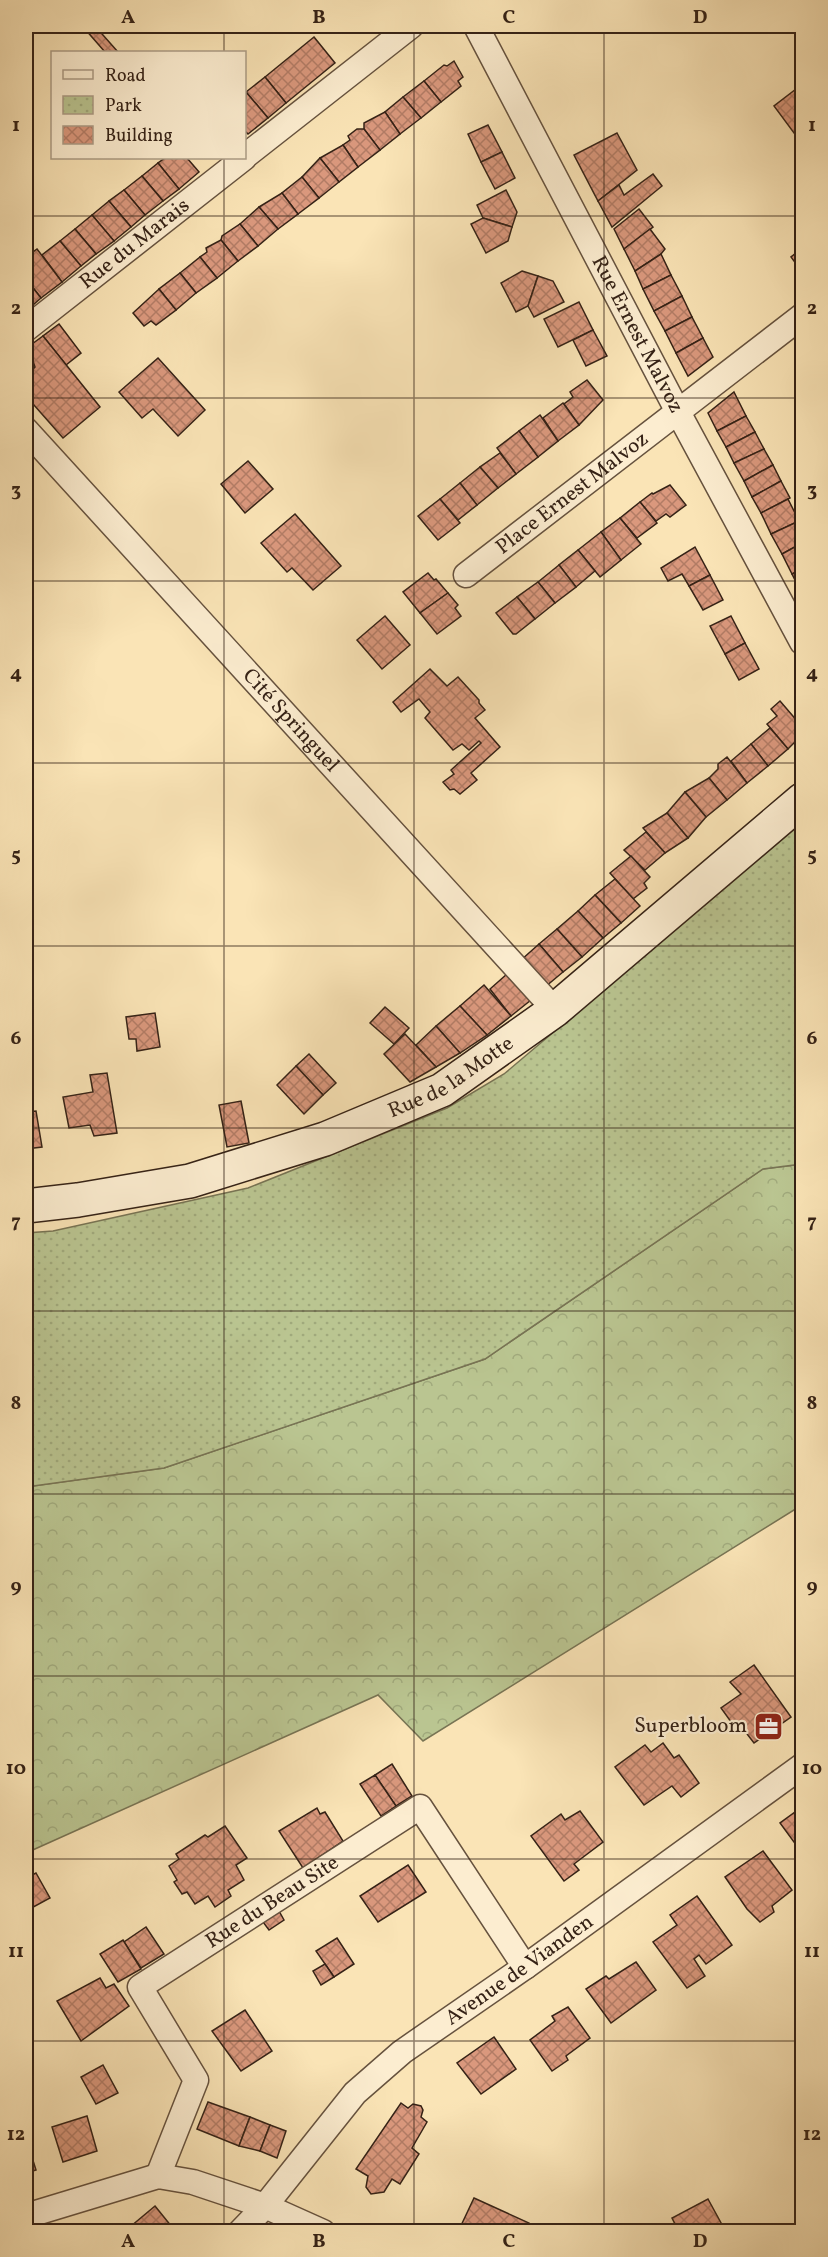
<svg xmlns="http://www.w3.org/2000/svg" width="828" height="2257" viewBox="0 0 828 2257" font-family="Vollkorn,serif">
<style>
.forest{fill:url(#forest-crowns);stroke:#787454;stroke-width:1.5}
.park{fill:url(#park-dots);stroke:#787454;stroke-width:1.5}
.building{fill:url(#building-cross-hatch);stroke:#352216;stroke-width:1.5}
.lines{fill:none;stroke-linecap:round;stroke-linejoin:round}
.street-casing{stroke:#66523e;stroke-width:27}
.secondary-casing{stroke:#352216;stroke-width:36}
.street{stroke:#fcedd0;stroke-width:24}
.secondary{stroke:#fcedd0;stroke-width:33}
.grid{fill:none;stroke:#352216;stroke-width:1.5;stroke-opacity:0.55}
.labels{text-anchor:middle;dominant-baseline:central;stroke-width:4.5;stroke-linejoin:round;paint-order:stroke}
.street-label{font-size:21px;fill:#352216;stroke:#fcedd0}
.poi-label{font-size:21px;fill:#352216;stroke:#fcedd0;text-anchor:end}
.neatline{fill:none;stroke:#352216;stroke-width:2}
.grid-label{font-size:20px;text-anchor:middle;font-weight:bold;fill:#352216}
</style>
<defs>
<pattern id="forest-crowns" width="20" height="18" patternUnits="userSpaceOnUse" patternTransform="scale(1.5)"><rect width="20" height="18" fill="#bac591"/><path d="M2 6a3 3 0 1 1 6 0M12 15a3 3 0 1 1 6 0" fill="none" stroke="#a0a97c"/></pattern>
<pattern id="park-dots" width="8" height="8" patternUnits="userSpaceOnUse" patternTransform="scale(1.5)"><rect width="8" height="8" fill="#bac591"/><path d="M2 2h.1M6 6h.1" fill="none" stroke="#a0a97c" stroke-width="1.8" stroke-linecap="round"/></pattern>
<pattern id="building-cross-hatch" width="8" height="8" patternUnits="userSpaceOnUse" patternTransform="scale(1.5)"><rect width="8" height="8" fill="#da987d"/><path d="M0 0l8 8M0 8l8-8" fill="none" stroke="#b27c65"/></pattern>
</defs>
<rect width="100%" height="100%" fill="#fae4b6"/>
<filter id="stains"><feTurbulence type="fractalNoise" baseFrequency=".00333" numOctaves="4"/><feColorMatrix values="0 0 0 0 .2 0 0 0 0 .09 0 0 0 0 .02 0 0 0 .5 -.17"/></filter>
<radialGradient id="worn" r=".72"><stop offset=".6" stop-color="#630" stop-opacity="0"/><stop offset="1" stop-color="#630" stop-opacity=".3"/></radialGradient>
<polygon class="forest" points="802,1164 802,1505 423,1741 378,1695 26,1853 26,1487 164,1468 485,1359 763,1169"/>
<polygon class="park" points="802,822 802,1164 763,1169 485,1359 164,1468 26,1487 26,1233 53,1231 248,1188 447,1108 504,1074"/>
<g class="building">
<polygon points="89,26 95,26 118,52 105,52 85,29"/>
<polygon points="314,37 335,63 286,103 265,77"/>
<polygon points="454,61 463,77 458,81 461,86 441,102 424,81 444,65 447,66"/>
<polygon points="265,77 286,103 268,118 246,92"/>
<polygon points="424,81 441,102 421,118 403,97"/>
<polygon points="796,89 802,98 802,126 794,133 774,106"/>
<polygon points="246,92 268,118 248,134 244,130"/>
<polygon points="403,97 421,118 400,134 385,112"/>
<polygon points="385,112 400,134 380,150 364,129 364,123"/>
<polygon points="488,125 502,152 481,162 468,134"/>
<polygon points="357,129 364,129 380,150 358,167 343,145 350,140 348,136"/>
<polygon points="617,133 637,170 598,201 574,155"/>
<polygon points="343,145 358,167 339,182 320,158"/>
<polygon points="502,152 515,178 495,189 481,162"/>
<polygon points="165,158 187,158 199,172 179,189 158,163"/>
<polygon points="320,158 339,182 319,198 302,177"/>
<polygon points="158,163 179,189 163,201 142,176"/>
<polygon points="653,174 662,186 612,227 598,201 619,185 624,195"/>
<polygon points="142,176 163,201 145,215 124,190"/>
<polygon points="302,177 319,198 298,214 282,193"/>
<polygon points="124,190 145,215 131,227 109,201"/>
<polygon points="506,190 517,212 512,227 483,218 477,205"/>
<polygon points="282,193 298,214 278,229 259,207"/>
<polygon points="109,201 131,227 114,241 92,215"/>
<polygon points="259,207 278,229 258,246 240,224"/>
<polygon points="639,209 653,227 624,249 614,229"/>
<polygon points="92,215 114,241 96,254 75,229"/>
<polygon points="483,218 512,227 508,241 486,253 471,224"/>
<polygon points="240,224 258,246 238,261 221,240 222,236"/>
<polygon points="75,229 96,254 81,266 60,241"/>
<polygon points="650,229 665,249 661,254 635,271 624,249"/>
<polygon points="221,240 238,261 217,278 200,257 207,252 206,248"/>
<polygon points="60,241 81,266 62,282 42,255"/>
<polygon points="802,248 802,272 791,257"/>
<polygon points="37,249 62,282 41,298 26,279 26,257"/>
<polygon points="661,254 671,275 643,289 635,271"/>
<polygon points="200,257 217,278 196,293 180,273"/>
<polygon points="522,271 538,276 528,306 516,312 501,283"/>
<polygon points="180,273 196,293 176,310 159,289"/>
<polygon points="671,275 682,296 654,311 643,289"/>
<polygon points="538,276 553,281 564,302 534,317 528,306"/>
<polygon points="26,279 41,298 26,311"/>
<polygon points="159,289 176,310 156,325 151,321 144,326 133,313"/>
<polygon points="682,296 692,317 665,331 654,311"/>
<polygon points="579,302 593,330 558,347 544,319"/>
<polygon points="692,317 703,338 676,353 665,331"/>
<polygon points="59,324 81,353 66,365 43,336"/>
<polygon points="593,330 607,356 586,366 573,340"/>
<polygon points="43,336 100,407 63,438 26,396 26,376 35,367 28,347"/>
<polygon points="703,338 713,357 688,376 676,353"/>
<polygon points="158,358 205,410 178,436 153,409 142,418 119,392"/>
<polygon points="587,380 603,400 579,425 564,404 573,397 570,392"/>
<polygon points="734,392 746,416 717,431 708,413"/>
<polygon points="563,403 579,425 558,441 543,418"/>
<polygon points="540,415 558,441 538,457 519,431"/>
<polygon points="746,416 755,432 726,447 717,431"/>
<polygon points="519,431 538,457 516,474 497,448"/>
<polygon points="755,432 764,449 734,463 726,447"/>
<polygon points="764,449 773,465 744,481 734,463"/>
<polygon points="500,453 516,474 498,488 480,467"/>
<polygon points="248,461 273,489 245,513 221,484"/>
<polygon points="773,465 781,481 752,497 744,481"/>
<polygon points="480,467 498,488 477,505 460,483"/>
<polygon points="781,481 790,498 761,513 752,497"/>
<polygon points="460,483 477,505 458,520 440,499"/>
<polygon points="670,485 686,505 670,517 666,514 656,521 640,502 652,493 653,494"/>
<polygon points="440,499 460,523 438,540 418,516"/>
<polygon points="788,499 799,521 771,534 761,513"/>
<polygon points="640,502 657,523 637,538 620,518"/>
<polygon points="295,514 341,566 313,590 292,568 287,572 261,543"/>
<polygon points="620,518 641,544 621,560 601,532"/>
<polygon points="799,521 802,528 802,543 782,554 771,534"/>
<polygon points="601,532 621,560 600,577 578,550"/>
<polygon points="802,543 802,569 792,574 782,554"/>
<polygon points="695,547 710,575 689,586 682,574 668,581 661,568"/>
<polygon points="578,550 595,571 576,587 559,565"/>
<polygon points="559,565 576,587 555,603 538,582"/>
<polygon points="802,569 802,594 792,574"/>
<polygon points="428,573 434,580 436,579 448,593 420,613 403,592"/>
<polygon points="710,575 723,600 703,610 689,586"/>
<polygon points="538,582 555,603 535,619 517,597"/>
<polygon points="448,593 458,605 455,608 461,616 437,634 420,613"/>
<polygon points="517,597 535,619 516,634 513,634 496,613"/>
<polygon points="385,616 410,645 382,669 357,640"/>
<polygon points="731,616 745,643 725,654 710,626"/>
<polygon points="745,643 759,669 739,680 725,654"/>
<polygon points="430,669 447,686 458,677 479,700 479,703 485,710 475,718 500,747 471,773 477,780 460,794 454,789 450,790 443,782 454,774 451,770 481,743 479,741 469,750 462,744 453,750 425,718 430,712 419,699 401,712 393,702"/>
<polygon points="780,701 798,722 795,725 802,735 788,749 767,724 777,716 771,709"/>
<polygon points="770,728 788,749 768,766 751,744"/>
<polygon points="751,744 768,766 747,783 731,761"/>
<polygon points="727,757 747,783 727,800 709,778 718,769 718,764"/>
<polygon points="709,778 727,800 706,817 685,792"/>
<polygon points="685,792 706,817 688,838 667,813"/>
<polygon points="667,813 688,838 665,853 643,828"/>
<polygon points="646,832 665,853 645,870 624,850"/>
<polygon points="631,856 650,877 644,883 647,888 633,899 610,873"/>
<polygon points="615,879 640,906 621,923 595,895"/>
<polygon points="595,895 621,923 603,938 578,911"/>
<polygon points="578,911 603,938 582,957 557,929"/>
<polygon points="557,929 582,957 563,972 539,944"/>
<polygon points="539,944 563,972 545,987 520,961"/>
<polygon points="507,974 531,1000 511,1016 490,989"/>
<polygon points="484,985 511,1016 487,1035 460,1006"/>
<polygon points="460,1006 487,1035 460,1053 436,1026"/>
<polygon points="385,1007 409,1028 394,1044 370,1023"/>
<polygon points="155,1013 160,1047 137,1051 136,1039 129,1039 126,1017"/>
<polygon points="436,1026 460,1053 436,1067 416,1045"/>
<polygon points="405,1034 436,1067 410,1082 384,1054"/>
<polygon points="309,1054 336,1083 323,1095 296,1066"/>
<polygon points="296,1066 323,1095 304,1114 277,1085"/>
<polygon points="107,1073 117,1133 94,1136 90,1125 69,1128 63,1097 93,1092 90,1075"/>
<polygon points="241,1101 249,1143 227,1147 219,1105"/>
<polygon points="36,1111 42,1147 26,1149 26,1112"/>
<polygon points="754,1665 791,1717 754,1743 744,1730 739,1733 721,1708 741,1694 730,1682"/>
<polygon points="663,1743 674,1758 679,1755 699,1783 681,1797 672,1786 644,1805 615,1767 645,1745 651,1752"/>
<polygon points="392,1764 412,1796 396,1806 375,1775"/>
<polygon points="375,1775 396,1806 381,1816 360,1784"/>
<polygon points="802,1807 802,1853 780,1823"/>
<polygon points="317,1808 320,1814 325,1812 343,1841 303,1868 279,1831"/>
<polygon points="580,1811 603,1842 574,1864 579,1870 564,1881 531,1836 561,1814 565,1820"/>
<polygon points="225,1826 247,1858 236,1865 244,1880 228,1890 231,1896 215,1907 208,1896 195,1904 187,1892 182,1894 174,1882 177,1880 169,1866 179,1859 176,1854 205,1835 208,1837"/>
<polygon points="763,1851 792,1890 772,1906 774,1912 760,1922 747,1909 725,1877"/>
<polygon points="408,1865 426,1892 378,1922 360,1896"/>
<polygon points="36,1873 50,1898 26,1911 26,1878"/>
<polygon points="697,1896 732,1945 706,1964 699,1955 694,1959 705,1976 687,1988 653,1942 677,1925 670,1915"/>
<polygon points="279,1911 284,1920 269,1930 263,1922"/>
<polygon points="146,1927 164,1954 141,1968 124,1942"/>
<polygon points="337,1938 354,1964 334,1977 316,1951"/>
<polygon points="123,1940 141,1969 118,1982 100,1954"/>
<polygon points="636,1962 656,1990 611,2023 586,1989 606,1976 609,1979"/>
<polygon points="325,1964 334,1977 321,1985 313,1971"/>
<polygon points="100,1978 106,1988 114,1984 129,2006 81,2041 57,2001"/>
<polygon points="568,2007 590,2038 566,2056 568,2060 552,2071 530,2040 555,2021 552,2016"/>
<polygon points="245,2010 272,2051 241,2071 212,2031"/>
<polygon points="494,2037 516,2069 481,2094 457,2063"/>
<polygon points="103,2065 118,2093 96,2104 81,2077"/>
<polygon points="208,2102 250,2117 239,2146 197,2129"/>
<polygon points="401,2103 408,2108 413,2104 421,2106 423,2110 421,2117 427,2122 412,2148 419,2154 400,2184 392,2179 384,2192 371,2194 366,2187 368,2176 356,2169"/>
<polygon points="87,2116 97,2151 63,2162 52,2127"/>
<polygon points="250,2117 270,2125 260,2151 239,2146"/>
<polygon points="270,2125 286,2131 277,2158 260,2151"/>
<polygon points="26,2138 36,2170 26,2173"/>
<polygon points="474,2198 529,2223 525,2232 458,2232"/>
<polygon points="708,2199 726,2232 679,2232 672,2218"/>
<polygon points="155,2206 176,2232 124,2232"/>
</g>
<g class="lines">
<defs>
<g id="street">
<path id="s1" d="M476 26 678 412 802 642"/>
<polyline points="244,157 411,26"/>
<path id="s2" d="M26 329 244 158"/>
<path id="s3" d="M26 430 555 1010"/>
<path id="s4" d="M466 575 802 316"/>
<path id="s5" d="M158 2176 196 2080 140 1987 420 1807 525 1967"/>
<polyline points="26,2216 158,2176 193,2182 265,2206 323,2232"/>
<path id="s6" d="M240 2232 265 2206 355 2093 402 2052 525 1967 802 1766"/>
</g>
<g id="secondary">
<path id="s7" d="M26 1206 78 1200 190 1181 325 1139 442 1090 555 1010 802 800"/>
</g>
</defs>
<use href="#street" class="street-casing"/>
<use href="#secondary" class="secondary-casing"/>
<use href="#street" class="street"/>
<use href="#secondary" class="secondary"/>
</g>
<path class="grid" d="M224 26V52M414 26V2232M604 26V2232M224 158V2232M26 216H802M26 398H802M26 581H802M26 763H802M26 946H802M26 1128H802M26 1311H802M26 1494H802M26 1676H802M26 1859H802M26 2041H802"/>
<defs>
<symbol id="office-square" viewBox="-11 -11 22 22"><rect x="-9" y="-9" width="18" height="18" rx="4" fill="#8f2418" stroke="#fcedd0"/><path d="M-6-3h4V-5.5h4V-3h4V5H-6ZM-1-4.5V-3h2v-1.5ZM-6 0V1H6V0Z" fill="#fff"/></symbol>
</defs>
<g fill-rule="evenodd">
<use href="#office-square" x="752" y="1710" width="33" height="33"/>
</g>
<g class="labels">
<g class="street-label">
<text stroke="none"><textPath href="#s2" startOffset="138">Rue du Marais</textPath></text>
<text stroke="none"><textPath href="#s1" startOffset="348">Rue Ernest Malvoz</textPath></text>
<text stroke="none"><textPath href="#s4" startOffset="134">Place Ernest Malvoz</textPath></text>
<text stroke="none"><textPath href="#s3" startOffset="393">Cité Springuel</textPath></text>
<text stroke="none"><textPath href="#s7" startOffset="448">Rue de la Motte</textPath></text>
<text stroke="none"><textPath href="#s5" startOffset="369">Rue du Beau Site</textPath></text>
<text stroke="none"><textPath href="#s6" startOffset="386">Avenue de Vianden</textPath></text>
</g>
<g class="poi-label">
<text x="747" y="1726">Superbloom</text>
</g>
</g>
<rect width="828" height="2257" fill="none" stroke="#fae4b6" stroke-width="66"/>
<rect x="51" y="51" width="195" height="108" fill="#fcedd0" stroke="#ac9c86" stroke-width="1.5"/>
<rect x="63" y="70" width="30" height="9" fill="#fcedd0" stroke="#ac9c86" stroke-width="1.5"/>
<text x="105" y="81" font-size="18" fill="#352216">Road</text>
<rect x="63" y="96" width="30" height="18" fill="url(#park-dots)" stroke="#ac9c86" stroke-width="1.5"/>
<text x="105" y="111" font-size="18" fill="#352216">Park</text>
<rect x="63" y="126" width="30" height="18" fill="url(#building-cross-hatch)" stroke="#ac9c86" stroke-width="1.5"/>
<text x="105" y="141" font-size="18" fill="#352216">Building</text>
<rect x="33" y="33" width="762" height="2191" class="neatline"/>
<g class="grid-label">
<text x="128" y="23">A</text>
<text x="319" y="23">B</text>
<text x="509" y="23">C</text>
<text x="700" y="23">D</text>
<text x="16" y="131">1</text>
<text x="812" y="131">1</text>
<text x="16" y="314">2</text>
<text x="812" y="314">2</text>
<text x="16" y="496">3</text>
<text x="812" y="496">3</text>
<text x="16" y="679">4</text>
<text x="812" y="679">4</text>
<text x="16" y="861">5</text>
<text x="812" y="861">5</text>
<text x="16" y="1044">6</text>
<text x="812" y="1044">6</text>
<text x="16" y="1227">7</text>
<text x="812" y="1227">7</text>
<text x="16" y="1409">8</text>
<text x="812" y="1409">8</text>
<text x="16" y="1592">9</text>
<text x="812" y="1592">9</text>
<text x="16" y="1774">10</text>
<text x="812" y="1774">10</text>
<text x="16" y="1957">11</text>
<text x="812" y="1957">11</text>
<text x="16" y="2140">12</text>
<text x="812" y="2140">12</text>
<text x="128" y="2247">A</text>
<text x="319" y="2247">B</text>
<text x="509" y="2247">C</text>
<text x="700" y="2247">D</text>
</g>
<rect width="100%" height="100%" filter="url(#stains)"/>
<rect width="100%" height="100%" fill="url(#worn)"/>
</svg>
